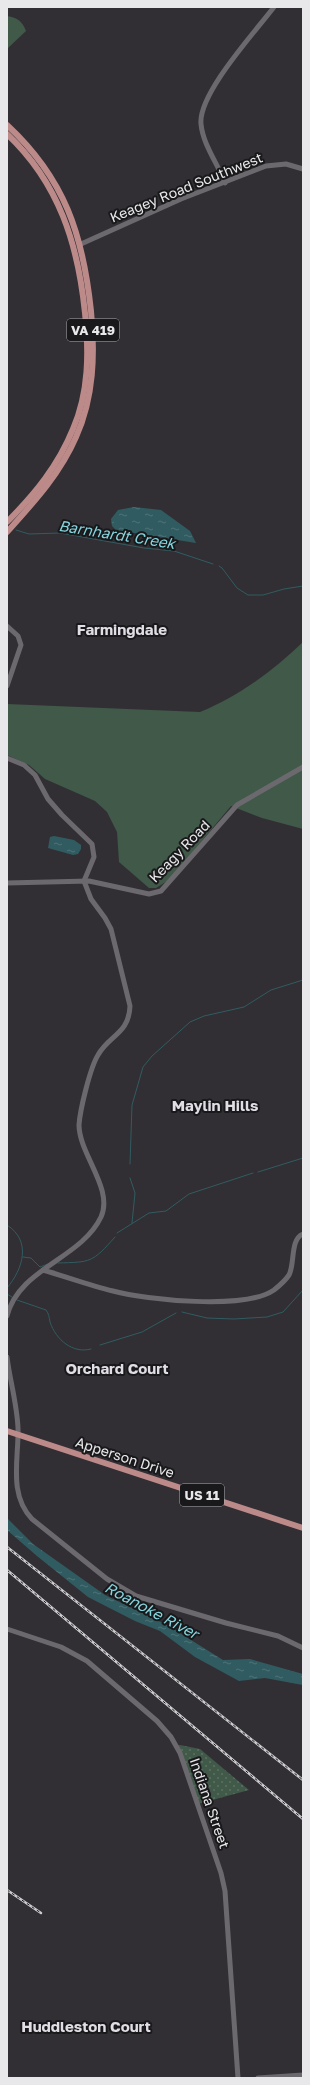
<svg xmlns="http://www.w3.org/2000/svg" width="310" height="2085" viewBox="0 0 310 2085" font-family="'Golos Text',sans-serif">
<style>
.grass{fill:#405948}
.park{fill:url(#park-dots)}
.water{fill:url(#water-ripples)}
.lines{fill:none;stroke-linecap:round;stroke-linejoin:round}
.stream{stroke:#305c61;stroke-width:1}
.tertiary{stroke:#6b696e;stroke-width:5}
.primary{stroke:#bd8a8a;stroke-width:6}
.rail-casing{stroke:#cdcccf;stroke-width:2.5}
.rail{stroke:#19181a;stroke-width:1;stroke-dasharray:3;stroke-linecap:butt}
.labels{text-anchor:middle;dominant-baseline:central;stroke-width:4;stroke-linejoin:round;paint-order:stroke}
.shield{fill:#19181a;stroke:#aaa9ac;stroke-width:1}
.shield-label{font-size:13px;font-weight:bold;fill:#e8e7ea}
.street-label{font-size:14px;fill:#e8e7ea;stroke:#19181a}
.water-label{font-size:15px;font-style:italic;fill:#85d5de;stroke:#19181a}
.neighbourhood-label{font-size:15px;font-weight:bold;fill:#e0dde4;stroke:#19181a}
</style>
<defs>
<pattern id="park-dots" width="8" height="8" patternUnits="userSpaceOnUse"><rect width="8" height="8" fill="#405948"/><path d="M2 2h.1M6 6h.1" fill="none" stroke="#5c7163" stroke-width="1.8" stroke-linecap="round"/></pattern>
<pattern id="water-ripples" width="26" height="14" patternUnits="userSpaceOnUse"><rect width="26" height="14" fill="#305c61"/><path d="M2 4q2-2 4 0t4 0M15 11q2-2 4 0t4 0" fill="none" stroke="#4e7378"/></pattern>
</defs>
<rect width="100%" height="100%" fill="#312f34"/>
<g class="grass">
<path d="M7 16C18 18 22 21 26 31L7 49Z"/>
<path d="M303 642V829L262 818 231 806 169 880 156 888H149L119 862 117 832 107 812 95 801 45 779 29 765 7 755V704L200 712C238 697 274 670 303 642Z"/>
</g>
<polygon class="park" points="180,1745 200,1749 249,1790 198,1804 177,1746"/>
<g class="water">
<polygon points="134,507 161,510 190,531 196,543 116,530 112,526 111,519 118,510"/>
<polygon points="54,836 74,840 81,845 81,849 78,854 73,855 48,848 50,837"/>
<polygon points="7,1518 33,1544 105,1595 167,1625 223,1660 250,1659 303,1674 303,1685 265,1678 239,1681 195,1657 160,1631 135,1621 88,1597 37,1556 7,1530"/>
</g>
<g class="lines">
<g class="stream">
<polyline points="16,530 29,534 60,533 144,548 174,551 213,564"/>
<polyline points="219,566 222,568 237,588 248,595 263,595 284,589 303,586"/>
<polyline points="130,1164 132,1105 143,1067 152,1056 190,1022 204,1016 244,1007 271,990 303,980"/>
<polyline points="258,1172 303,1158"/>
<polyline points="130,1178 135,1193 132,1223"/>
<path d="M7 1225C32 1241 23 1269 7 1288"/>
<polyline points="117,1233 149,1213 166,1211 189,1194 253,1173"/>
<polyline points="23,1257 31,1258 40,1267 48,1264"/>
<path d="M58 1263C91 1262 92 1263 115 1237"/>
<polyline points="7,1294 12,1297"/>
<path d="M17 1300 46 1310C49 1314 49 1317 50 1322 56 1340 73 1354 91 1349"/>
<polyline points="182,1312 207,1318 234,1319 267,1317 283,1312 303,1290"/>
<polyline points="100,1345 142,1332 176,1313"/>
</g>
<g class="tertiary">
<path d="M225 183C218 164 203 145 201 124 198 94 255 32 274 7"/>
<polyline points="81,244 181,199 266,166 286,164 303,169"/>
<polyline points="7,626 18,636 21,645 7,686"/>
<path d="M7 758 24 765 35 775 48 799 62 815 92 844 94 857 84 881 91 899 105 918 111 929 130 1006C129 1034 109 1035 98 1055 90 1068 80 1110 79 1125 79 1154 114 1189 101 1217 81 1259 19 1268 7 1316"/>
<polyline points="7,883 89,881 149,894 161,891 237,805 303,767"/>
<path d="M43 1270C67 1277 89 1285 113 1291 147 1300 245 1310 274 1290 279 1286 285 1281 289 1275 295 1264 290 1239 303 1234"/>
<path d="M7 1357C10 1381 17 1404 18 1428 19 1458 8 1494 32 1519L107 1579 136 1596 226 1623 278 1636 303 1648"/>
<polyline points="7,1629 61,1647 87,1661 157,1721 171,1737 180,1753 221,1873 225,1891 238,2078"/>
<polyline points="258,2078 303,2075"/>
</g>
<g class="primary">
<path d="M7 125C65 179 83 235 91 311 95 354 94 397 76 437 60 474 34 502 7 532"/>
<path d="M7 134C59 183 78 244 85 313 89 352 89 392 73 429 58 466 35 494 7 522"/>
<polyline points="7,1431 303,1528"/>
</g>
<defs>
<g id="rail">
<polyline points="7,1547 303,1780"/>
<polyline points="7,1570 303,1819"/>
<polyline points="7,1890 41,1913"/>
</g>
</defs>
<use href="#rail" class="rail-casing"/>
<use href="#rail" class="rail"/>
</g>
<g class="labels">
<g class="shield">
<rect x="67" y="319" width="52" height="22" rx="3"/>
<rect x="180" y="1484" width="44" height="22" rx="3"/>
</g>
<g class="shield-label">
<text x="93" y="330">VA 419</text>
<text x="202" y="1495">US 11</text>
</g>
<g class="street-label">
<text transform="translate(186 187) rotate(-22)">Keagey Road Southwest</text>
<text transform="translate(179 851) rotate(-46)">Keagy Road</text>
<text transform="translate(125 1457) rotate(18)">Apperson Drive</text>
<text transform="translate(210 1803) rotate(71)">Indiana Street</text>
</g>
<g class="water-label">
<text transform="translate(117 534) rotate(9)">Barnhardt Creek</text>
<text transform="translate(152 1610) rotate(28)">Roanoke River</text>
</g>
<g class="neighbourhood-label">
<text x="122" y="629">Farmingdale</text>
<text x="215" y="1105">Maylin Hills</text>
<text x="117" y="1368">Orchard Court</text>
<text x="86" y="2026">Huddleston Court</text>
</g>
</g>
<rect width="310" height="2085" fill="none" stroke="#e8e7ea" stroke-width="16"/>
</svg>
